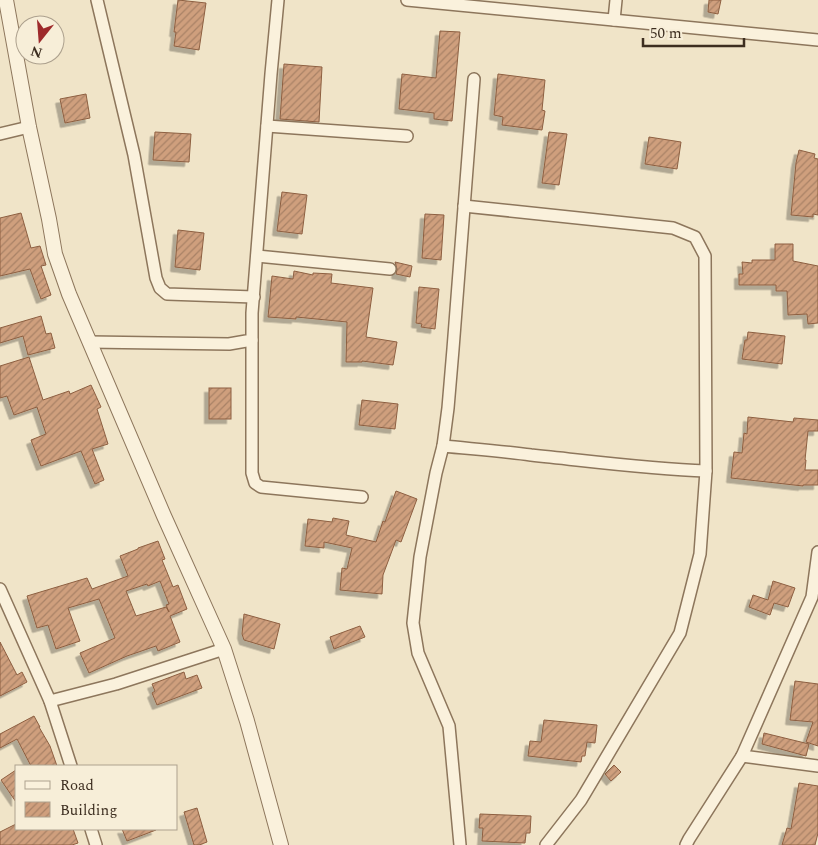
<svg xmlns="http://www.w3.org/2000/svg" width="818" height="845" viewBox="0 0 818 845" font-family="Spectral,serif">
<style>
.building{fill:url(#building-hatch);stroke:#8d5f41;fill-rule:evenodd;filter:url(#shadow)}
.lines{fill:none;stroke-linecap:round;stroke-linejoin:round}
.minor-casing{stroke:#8d765c;stroke-width:14}
.tertiary-casing{stroke:#8d765c;stroke-width:16}
.minor{stroke:#faf1dc;stroke-width:11}
.tertiary{stroke:#faf1dc;stroke-width:14}
</style>
<defs>
<pattern id="building-hatch" width="6" height="6" patternUnits="userSpaceOnUse" patternTransform="scale(1.25)"><rect width="6" height="6" fill="#cf9f7d"/><path d="M-1 1l2-2M0 6l6-6M5 7l2-2" fill="none" stroke="#a98266"/></pattern>
<filter id="shadow"><feDropShadow dx="-4.5" dy="4.5" stdDeviation="0" flood-color="#0004"/></filter>
</defs>
<rect width="100%" height="100%" fill="#f0e4c8"/>
<g class="building">
<polygon points="178,0 206,3 199,50 174,46 176,32 174,32"/>
<polygon points="709,0 721,0 718,14 708,12"/>
<polygon points="440,31 460,32 452,121 434,119 434,113 399,109 402,74 436,78"/>
<polygon points="284,64 322,67 319,122 280,119"/>
<polygon points="498,74 545,80 542,110 545,111 542,130 502,125 503,117 494,115"/>
<polygon points="86,94 90,118 65,123 60,99"/>
<polygon points="155,132 191,134 189,162 153,160"/>
<polygon points="549,132 567,134 559,185 542,183"/>
<polygon points="649,137 681,142 677,169 645,164"/>
<polygon points="799,150 815,154 814,158 818,159 818,215 813,214 813,217 791,215 796,163"/>
<polygon points="282,192 307,195 302,234 277,231"/>
<polygon points="21,213 31,248 40,246 46,265 41,266 51,295 41,299 30,269 0,276 0,218"/>
<polygon points="425,214 444,215 441,260 422,258"/>
<polygon points="178,230 204,233 200,270 175,267"/>
<polygon points="775,244 793,244 793,261 818,266 818,323 808,324 807,314 788,315 787,291 776,291 776,285 739,285 739,274 743,274 742,262 752,263 752,260 775,260"/>
<polygon points="395,262 412,266 410,277 396,274 397,269"/>
<polygon points="294,271 313,275 313,273 332,274 331,283 373,288 366,337 397,342 393,365 362,361 362,362 346,362 347,322 296,317 296,319 268,317 272,276 293,279"/>
<polygon points="419,287 439,289 435,329 421,327 422,324 416,323"/>
<polygon points="41,316 46,334 51,333 55,348 28,355 23,336 0,343 0,328"/>
<polygon points="748,332 785,336 782,364 742,359 745,340 747,340"/>
<polygon points="29,357 43,400 69,391 70,394 91,385 101,407 97,409 108,444 92,449 104,480 95,484 81,451 41,466 31,440 46,434 37,407 14,415 7,396 0,398 0,366"/>
<rect x="209" y="388" width="22" height="31"/>
<polygon points="362,400 398,404 395,429 359,425"/>
<polygon points="748,417 793,422 794,418 818,420 818,431 808,431 805,460 806,460 805,470 818,470 818,485 803,485 803,486 731,478 734,452 742,453 744,433 747,434"/>
<polygon points="396,491 417,499 401,542 396,540 383,575 382,594 340,590 342,568 347,569 352,548 324,542 324,548 305,546 308,519 332,522 333,518 349,521 346,535 376,542 383,521 385,522"/>
<path d="M158 541 165 559 162 560 173 587 178 585 187 609 170 616 180 642 158 651 156 646 127 656 89 673 80 653 115 638 99 599 68 608 80 641 56 649 48 625 37 628 27 596 87 578 92 589 128 576 120 556 138 549V548ZM160 581 169 604 166 605 169 612 166 607 136 616 126 591 147 584 148 586Z"/>
<polygon points="773,581 795,588 788,607 774,603 770,615 749,607 753,595 768,600"/>
<polygon points="244,614 280,624 274,649 244,640 242,634"/>
<polygon points="360,626 365,637 334,649 330,637"/>
<polygon points="0,642 17,675 22,672 27,682 0,696"/>
<polygon points="184,672 186,679 197,675 202,688 157,705 152,693 155,691 152,684"/>
<polygon points="795,681 818,684 818,746 806,742 813,722 790,720"/>
<polygon points="34,716 40,727 39,727 50,746 57,766 31,766 17,739 0,748 0,734"/>
<polygon points="544,720 597,725 595,743 587,742 585,756 582,756 581,762 528,756 530,741 541,742"/>
<polygon points="764,733 809,744 806,756 762,744"/>
<polygon points="614,765 621,772 611,781 605,774"/>
<polygon points="16,770 16,802 1,780"/>
<polygon points="799,783 818,786 818,833 815,845 782,845 787,828 791,829"/>
<polygon points="197,808 207,842 199,845 194,845 184,812"/>
<polygon points="480,814 531,816 530,833 526,833 525,843 482,841 483,828 479,828"/>
<polygon points="16,824 16,829 73,829 78,843 72,845 0,845 0,832"/>
<polygon points="122,829 156,829 156,830 127,841"/>
</g>
<g class="lines">
<defs>
<g id="minor">
<polyline points="97,0 134,155 156,278 160,288 167,294 254,297"/>
<polyline points="407,0 818,40"/>
<polyline points="614,20 616,0"/>
<polyline points="267,126 407,136"/>
<polyline points="0,134 29,127"/>
<polyline points="464,206 673,228 695,237 705,256 706,471 700,554 680,633 581,800 546,845"/>
<polyline points="257,256 390,269"/>
<polyline points="252,340 252,473 255,483 261,487 362,497"/>
<polyline points="89,342 229,344 252,340 252,313 271,74 278,0"/>
<polyline points="443,446 448,408 453,349 474,79"/>
<polyline points="0,589 50,701 71,766"/>
<polyline points="50,701 116,684 224,649"/>
<polyline points="742,756 818,766"/>
<polyline points="91,829 96,845"/>
<path d="M460 845 449 726 418 653 413 623 420 557 436 473 443 446C473 449 502 451 531 455 590 461 648 469 706 471"/>
<polyline points="686,845 689,839 742,756 812,597 818,552"/>
</g>
<polyline id="tertiary" points="6,0 29,127 49,219 55,254 69,294 164,516 224,649 247,721 281,845"/>
</defs>
<use href="#minor" class="minor-casing"/>
<use href="#tertiary" class="tertiary-casing"/>
<use href="#minor" class="minor"/>
<use href="#tertiary" class="tertiary"/>
</g>
<rect x="15" y="765" width="162" height="65" fill="#f7eed8" stroke="#ada18e"/>
<rect x="25" y="781" width="25" height="8" fill="#faf1dc" stroke="#ada18e"/>
<text x="60" y="790" font-size="15" fill="#3d2e20">Road</text>
<rect x="25" y="802" width="25" height="15" fill="url(#building-hatch)" stroke="#ada18e"/>
<text x="60" y="815" font-size="15" fill="#3d2e20">Building</text>
<g transform="translate(40 40) rotate(197)"><circle r="24" fill="#f7eed8" stroke="#ada18e"/>
<path d="M0-4L9 19L0 12L-9 19Z" fill="#9e2a2b"/>
<text y="-8" font-size="14" font-weight="bold" text-anchor="middle" fill="#3d2e20">N</text>
</g>
<path d="M643 38v8h101v-8" fill="none" stroke="#3d2e20" stroke-width="2.5"/>
<text x="650" y="38" font-size="15" fill="#3d2e20" stroke="#f7eed8" stroke-width="4" paint-order="stroke">50 m</text>
</svg>
